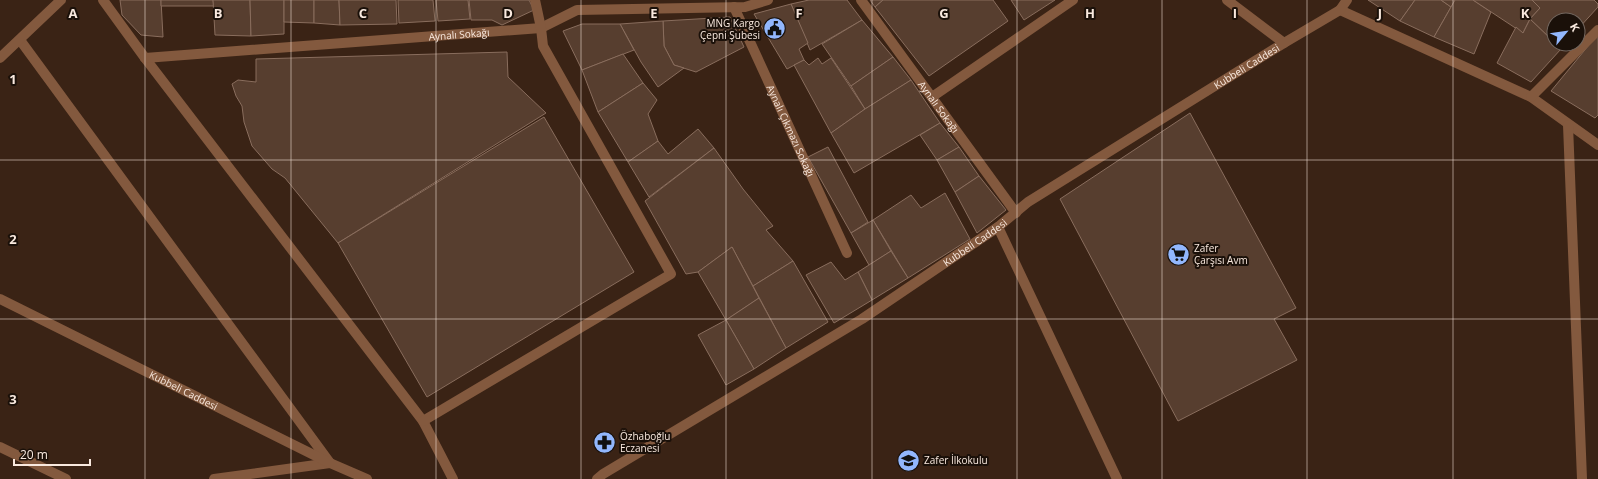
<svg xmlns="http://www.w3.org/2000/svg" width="1598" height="479" viewBox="0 0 1598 479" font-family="'Open Sans',sans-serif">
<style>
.building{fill:#573e2f;stroke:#896d5d}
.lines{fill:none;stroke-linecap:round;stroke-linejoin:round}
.minor{stroke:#83593e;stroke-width:10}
.tertiary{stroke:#83593e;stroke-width:10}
.grid{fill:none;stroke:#f9e9df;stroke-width:1;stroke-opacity:0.55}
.labels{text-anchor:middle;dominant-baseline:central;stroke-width:4;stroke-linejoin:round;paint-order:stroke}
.poi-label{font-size:10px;fill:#f9e9df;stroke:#1a1009;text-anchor:start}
.street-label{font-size:10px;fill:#f9e9df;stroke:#1a1009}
.grid-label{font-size:13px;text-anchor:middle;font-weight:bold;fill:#f9e9df;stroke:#1a1009;stroke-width:4;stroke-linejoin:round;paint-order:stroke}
</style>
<rect width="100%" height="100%" fill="#3a2315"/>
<g class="building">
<polygon points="120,0 161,0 163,37 141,35 122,15"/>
<polygon points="161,0 213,0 214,6 161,6"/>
<polygon points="213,0 250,0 251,36 215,35"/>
<polygon points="250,0 284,0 284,34 251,36"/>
<polygon points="284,0 314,0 314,23 284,22"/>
<polygon points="314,0 339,0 340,25 314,23"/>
<polygon points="339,0 396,0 397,24 340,25"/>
<polygon points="398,0 433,0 435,21 399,23"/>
<polygon points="436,0 468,0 470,19 438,21"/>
<polygon points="469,0 529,0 534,10 502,25 492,20 471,20"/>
<polygon points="809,0 847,0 862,20 810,50 791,4"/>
<polygon points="870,0 883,0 875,7"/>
<polygon points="883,0 993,0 1008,21 929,76 875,7"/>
<polygon points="1011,0 1055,0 1024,20"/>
<polygon points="1368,0 1415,0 1400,21"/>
<polygon points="1415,0 1441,0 1451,7 1434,37 1400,21"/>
<polygon points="1441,0 1455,0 1451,7"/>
<polygon points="1455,0 1473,0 1491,12 1474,54 1434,37"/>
<polygon points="1473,0 1532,0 1540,8 1530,19 1523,33"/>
<polygon points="1532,0 1594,0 1598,4 1598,7 1578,29 1578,20 1554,20 1554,42 1530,19 1540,8"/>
<polygon points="791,4 808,43 799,49 804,60 787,69 754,14"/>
<polygon points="730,17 744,47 696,72 674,65 664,46 663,21"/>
<polygon points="1530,19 1554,42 1554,44 1556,44 1561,49 1531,82 1497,63 1516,27 1523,33"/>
<polygon points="862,20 893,57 851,86 822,44"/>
<polygon points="663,21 664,46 674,65 684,68 658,87 641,62 620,24"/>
<polygon points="582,24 620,24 634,50 582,70 563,31"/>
<polygon points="1598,34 1598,115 1595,118 1551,91"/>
<polygon points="507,52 508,77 546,113 338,243 285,178 272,169 252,146 244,122 242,106 236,96 232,84 238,80 256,82 256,59"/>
<polygon points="623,54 643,83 598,112 582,70"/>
<polygon points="893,57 911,80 865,109 851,86"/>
<polygon points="818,58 822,64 831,58 865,109 831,133 794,65 804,60 809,65"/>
<polygon points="911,80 940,123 854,173 831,133 865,109"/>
<polygon points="643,83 657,100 648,114 658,141 628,162 598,112"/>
<polygon points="1190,113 1296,308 1274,319 1297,360 1178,421 1060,199"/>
<polygon points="544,117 634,272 427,397 338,243"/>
<polygon points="940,123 959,147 937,160 920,135"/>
<polygon points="698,129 714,148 649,197 628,162 658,141 668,154"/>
<polygon points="828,147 868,222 851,233 808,157"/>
<polygon points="959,147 979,176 955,192 937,160"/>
<polygon points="714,148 743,189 773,226 766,230 793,261 753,286 732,247 698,272 686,274 645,201"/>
<polygon points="979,176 1006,210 977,233 955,192"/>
<polygon points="945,193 970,239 908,278 873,220 911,195 921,208"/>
<polygon points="873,220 891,251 869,265 851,233"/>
<polygon points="732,247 759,298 726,320 698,272"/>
<polygon points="891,251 908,278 872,300 858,272"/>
<polygon points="793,261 828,322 786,348 753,286"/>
<polygon points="831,262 845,280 858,272 872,300 834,323 806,275"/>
<polygon points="759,298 786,348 754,369 726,320"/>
<polygon points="726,320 754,369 726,385 698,335"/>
</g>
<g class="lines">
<g class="minor">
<polyline points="103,0 145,58 423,421 453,479"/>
<path id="s1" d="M861 0 1016 213"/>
<polyline points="1227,0 1284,43"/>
<path id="s2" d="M734 7 847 253"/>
<polyline points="1340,10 1531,97 1598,145"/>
<polyline points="20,40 330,463 214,479"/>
<polyline points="0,58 61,0"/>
<path id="s3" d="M145 58 541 28 577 10 745 7 768 0"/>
<polyline points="932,97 1073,0"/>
<polyline points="1531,97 1598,30"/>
<polyline points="1568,125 1582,479"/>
<polyline points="998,227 1117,479"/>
<polyline points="423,421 671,274 543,46 541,28 535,0"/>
<polyline points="0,447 66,479"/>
<path id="s4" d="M597 479 603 474 862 319 998 227 1028 202 1284 43 1340 10 1347 0"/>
</g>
<path class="tertiary" id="s5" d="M0 299 330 463 367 479"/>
</g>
<path class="grid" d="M145 0V479M291 0V479M436 0V479M581 0V479M726 0V479M872 0V479M1017 0V479M1162 0V479M1307 0V479M1453 0V479M0 160H1598M0 319H1598"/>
<defs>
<symbol id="civic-disc" viewBox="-11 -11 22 22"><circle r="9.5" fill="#92b7fd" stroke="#1a1009"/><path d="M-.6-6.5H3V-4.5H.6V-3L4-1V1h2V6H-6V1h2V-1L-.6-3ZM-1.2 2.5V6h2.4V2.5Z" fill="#111"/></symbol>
<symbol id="supermarket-disc" viewBox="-11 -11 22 22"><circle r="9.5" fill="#92b7fd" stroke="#1a1009"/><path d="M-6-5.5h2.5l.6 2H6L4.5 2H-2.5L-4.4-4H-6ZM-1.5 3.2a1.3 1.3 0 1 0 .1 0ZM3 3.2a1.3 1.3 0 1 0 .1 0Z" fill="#111"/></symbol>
<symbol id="pharmacy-disc" viewBox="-11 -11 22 22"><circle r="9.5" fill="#92b7fd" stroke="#1a1009"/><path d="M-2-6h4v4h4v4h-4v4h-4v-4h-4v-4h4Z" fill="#111"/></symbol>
<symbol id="school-disc" viewBox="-11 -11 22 22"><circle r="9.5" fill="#92b7fd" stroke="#1a1009"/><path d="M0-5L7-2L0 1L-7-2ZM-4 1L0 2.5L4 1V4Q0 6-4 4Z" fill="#111"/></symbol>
</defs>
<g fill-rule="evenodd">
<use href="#civic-disc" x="762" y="16" width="25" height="25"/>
<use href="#supermarket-disc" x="1166" y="242" width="25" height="25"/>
<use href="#pharmacy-disc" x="592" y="430" width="25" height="25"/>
<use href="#school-disc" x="896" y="448" width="25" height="25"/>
</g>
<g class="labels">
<g class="poi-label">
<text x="760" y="23" text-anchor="end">MNG Kargo<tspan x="760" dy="12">Çepni Şubesi</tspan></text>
<text x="1194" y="248">Zafer<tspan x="1194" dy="12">Çarşısı Avm</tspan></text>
<text x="620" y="436">Özhaboğlu<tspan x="620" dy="12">Eczanesi</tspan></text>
<text x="924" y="460">Zafer İlkokulu</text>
</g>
<g class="street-label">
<text stroke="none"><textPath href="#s3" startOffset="315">Aynalı Sokağı</textPath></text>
<text stroke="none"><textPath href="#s4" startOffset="770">Kubbeli Caddesi</textPath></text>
<text stroke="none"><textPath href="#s1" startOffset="132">Aynalı Sokağı</textPath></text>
<text stroke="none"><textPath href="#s2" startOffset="136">Aynalı Çıkmazı Sokağı</textPath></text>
<text stroke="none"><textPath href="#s4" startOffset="446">Kubbeli Caddesi</textPath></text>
<text stroke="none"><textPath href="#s5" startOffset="205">Kubbeli Caddesi</textPath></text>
</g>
</g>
<g class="grid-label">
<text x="73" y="18">A</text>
<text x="218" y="18">B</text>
<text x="363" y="18">C</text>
<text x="508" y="18">D</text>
<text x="654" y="18">E</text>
<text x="799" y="18">F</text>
<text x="944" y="18">G</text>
<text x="1090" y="18">H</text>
<text x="1235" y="18">I</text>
<text x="1380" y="18">J</text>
<text x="1525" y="18">K</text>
<text x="13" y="84">1</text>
<text x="13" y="244">2</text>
<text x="13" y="404">3</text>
</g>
<g transform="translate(1566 32) rotate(61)"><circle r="19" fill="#1a1009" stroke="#73675f"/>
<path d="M0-3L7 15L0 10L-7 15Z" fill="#92b7fd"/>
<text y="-6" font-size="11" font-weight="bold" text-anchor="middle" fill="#f9e9df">K</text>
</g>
<path d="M14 459v6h76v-6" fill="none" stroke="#f9e9df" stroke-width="2"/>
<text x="20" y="459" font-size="12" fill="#f9e9df" stroke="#1a1009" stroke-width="3" paint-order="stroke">20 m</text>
</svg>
